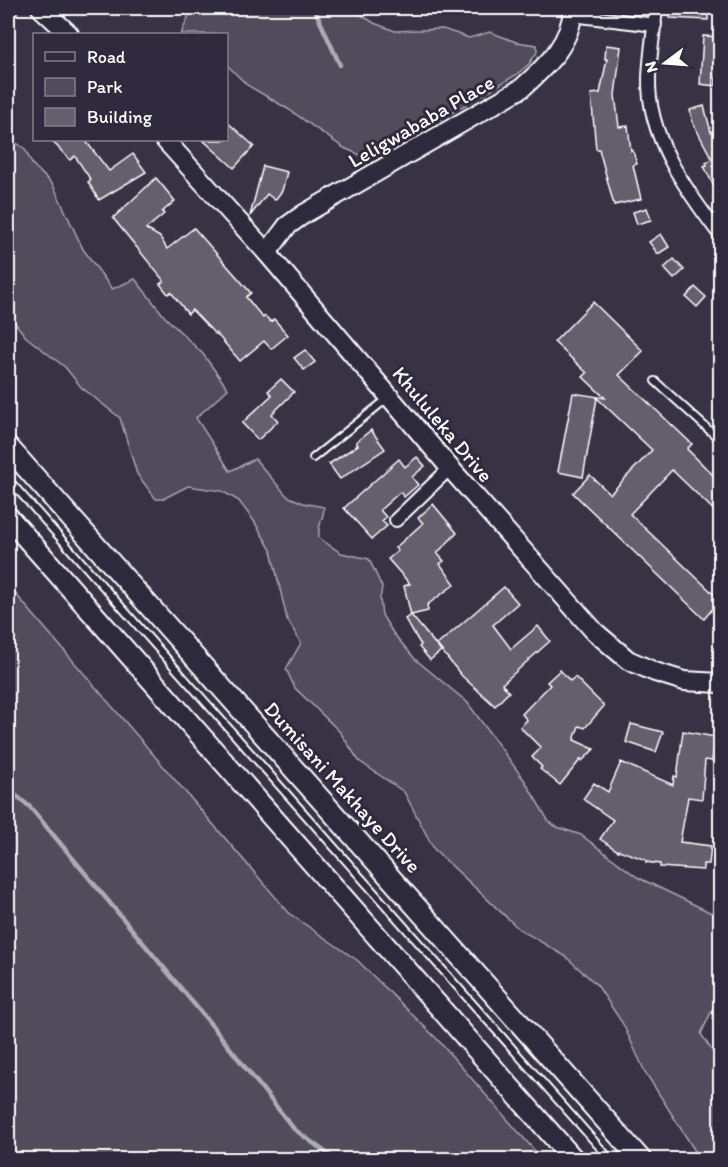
<svg xmlns="http://www.w3.org/2000/svg" width="728" height="1167" viewBox="0 0 728 1167" font-family="Itim,sans-serif">
<style>
.green{fill:#514c5c;stroke:#a8a6ae;stroke-width:1.5}
.lines{fill:none;stroke-linecap:round;stroke-linejoin:round}
.stream{stroke:#adabb2;stroke-width:4.5}
.building{fill:#635f6d;stroke:#fff;stroke-width:1.5}
.lane-casing{stroke:#fff;stroke-width:10}
.street-casing{stroke:#fff;stroke-width:16}
.secondary-casing{stroke:#fff;stroke-width:22}
.primary-casing{stroke:#fff;stroke-width:24}
.lane{stroke:#2f2a3d;stroke-width:6}
.street{stroke:#2f2a3d;stroke-width:12}
.secondary{stroke:#2f2a3d;stroke-width:18}
.primary{stroke:#2f2a3d;stroke-width:20}
.labels{text-anchor:middle;dominant-baseline:central;stroke-width:6;stroke-linejoin:round;paint-order:stroke}
.street-label{font-size:21px;fill:#fff;stroke:#2f2a3d}
</style>
<rect width="100%" height="100%" fill="#373345"/>
<filter id="ink" filterUnits="userSpaceOnUse"><feTurbulence type="fractalNoise" baseFrequency=".0167" numOctaves="2"/><feDisplacementMap in="SourceGraphic" scale="12" xChannelSelector="R" yChannelSelector="G"/><feConvolveMatrix kernelMatrix="1 2 1 2 8 2 1 2 1" color-interpolation-filters="sRGB"/></filter>
<g filter="url(#ink)">
<g class="green">
<polygon points="189,8 353,8 355,11 374,23 395,31 443,29 469,38 490,32 516,42 537,45 537,52 529,64 516,75 441,119 371,152 360,155 344,148 288,109 247,85 227,65 226,34 181,34 190,13"/>
<path d="M8 137 25 149 32 164 53 185 83 249 112 289 135 279 165 317 203 354 228 389 196 418 230 471 255 459 287 496 303 503 324 507C324 519 317 524 319 538L341 553 369 559 382 587 380 599 382 615 393 633 415 659 467 702 525 781 549 822 557 827 581 835 637 877 720 917V999L713 1008 701 1034 720 1063V1159H700L645 1072 623 1024 597 985 565 956 519 929 434 849 404 792 359 761 340 732 295 688 286 669 301 643 287 619 271 550 254 521 239 501 222 491 188 486 163 499H156L137 474 120 418 81 387 65 367 26 337 8 314Z"/>
<polygon points="8,585 290,914 357,960 437,1039 542,1159 8,1159"/>
</g>
<g class="lines">
<g class="stream">
<polyline points="314,8 340,65"/>
<polyline points="8,789 30,807 214,1028 294,1129 336,1160"/>
</g>
</g>
<g class="building">
<polygon points="670,8 708,8 708,20 670,18"/>
<polygon points="703,36 720,37 720,59 719,59 715,86 700,84"/>
<polygon points="606,45 621,47 615,95 619,127 628,126 631,151 633,151 637,164 633,165 641,199 614,205 599,149 596,149 591,94 600,93 607,59 605,59"/>
<polygon points="704,106 711,132 720,128 720,199 704,166 707,165 706,163 712,159 693,123 690,110"/>
<polygon points="226,121 254,146 234,168 203,140 226,140"/>
<polygon points="51,140 85,140 109,171 133,154 146,172 99,200 88,182 91,180 75,156 70,160"/>
<polygon points="263,166 287,172 282,191 275,200 267,194 250,216"/>
<polygon points="156,178 175,201 162,212 164,214 146,229 160,237 167,249 194,228 251,293 246,297 263,318 265,316 271,322 274,319 288,335 271,349 264,341 240,361 216,333 215,334 192,310 188,314 171,292 168,294 160,284 164,281 113,218"/>
<polygon points="647,208 651,220 637,224 633,212"/>
<polygon points="661,234 669,247 658,254 649,242"/>
<polygon points="674,259 684,270 674,279 664,268"/>
<polygon points="695,287 706,297 697,307 686,297"/>
<polygon points="593,302 643,351 619,375 692,444 687,449 720,482 720,516 672,470 630,514 720,600 704,619 573,493 590,475 610,494 652,450 597,398 583,477 558,472 573,393 605,398 583,377 587,373 554,342"/>
<polygon points="305,350 315,362 304,370 294,358"/>
<polygon points="281,379 294,392 272,414 278,421 258,440 242,423 272,395 268,391"/>
<polygon points="371,430 385,449 340,479 329,464 358,445 356,442"/>
<polygon points="417,457 425,466 412,477 418,485 404,497 400,492 380,510 386,517 382,521 387,526 372,539 344,508 399,459 405,467"/>
<polygon points="433,504 457,533 437,553 444,561 440,564 455,584 427,605 428,611 411,615 404,586 410,584 388,559 398,551 395,548 423,523 418,518"/>
<polygon points="504,587 518,603 493,625 511,649 538,626 550,641 502,684 509,692 495,706 462,676 437,645"/>
<polygon points="411,615 441,651 430,660 419,647 421,645 405,619"/>
<polygon points="560,670 570,681 575,677 604,706 585,728 579,726 574,740 594,749 582,761 581,759 560,785 540,769 542,767 532,757 541,748 520,727 527,720 522,714 550,685 547,682"/>
<polygon points="631,724 663,732 656,752 626,742"/>
<polygon points="683,731 715,737 712,761 705,760 702,799 688,797 680,842 711,846 709,864 703,864 703,870 660,867 660,864 646,862 646,860 619,850 618,851 600,839 613,820 583,799 594,783 608,792 621,762 673,785 674,776 677,777"/>
</g>
<g class="lines">
<defs>
<g id="lane">
<polyline points="8,16 15,8"/>
<polyline points="655,381 720,440"/>
<polyline points="313,458 388,398"/>
<polyline points="8,479 611,1160"/>
</g>
<g id="street">
<path d="M656 8C654 31 650 54 649 77 647 137 686 190 720 235"/>
<polyline points="572,15 655,25"/>
<polyline points="396,520 450,468"/>
</g>
<g id="secondary">
<polyline points="41,8 69,34"/>
<polyline points="165,140 267,253 450,468 595,632 628,660 655,672 684,681 720,683"/>
<path d="M267 253 287 226 304 214 522 88C547 65 571 44 573 8"/>
</g>
<g id="primary">
<polyline points="8,447 641,1160"/>
<polyline points="8,517 574,1160"/>
</g>
</defs>
<use href="#lane" class="lane-casing"/>
<use href="#street" class="street-casing"/>
<use href="#secondary" class="secondary-casing"/>
<use href="#primary" class="primary-casing"/>
<use href="#lane" class="lane"/>
<use href="#street" class="street"/>
<use href="#secondary" class="secondary"/>
<use href="#primary" class="primary"/>
</g>
</g>
<g class="labels">
<g class="street-label">
<text transform="translate(421 121) rotate(-30)">Leligwababa Place</text>
<text transform="translate(443 424) rotate(50)">Khululeka Drive</text>
<text transform="translate(343 787) rotate(48)">Dumisani Makhaye Drive</text>
</g>
</g>
<rect width="728" height="1167" fill="none" stroke="#2f2a3d" stroke-width="30"/>
<rect x="15" y="15" width="698" height="1137" fill="none" stroke="#fff" stroke-width="2" filter="url(#ink)"/>
<rect x="33" y="33" width="195" height="108" fill="#2f2a3d" stroke="#827f8b" stroke-width="1.5"/>
<rect x="45" y="52" width="30" height="9" fill="#2f2a3d" stroke="#827f8b" stroke-width="1.5"/>
<text x="87" y="63" font-size="18" fill="#ffffff">Road</text>
<rect x="45" y="78" width="30" height="18" fill="#514c5c" stroke="#827f8b" stroke-width="1.5"/>
<text x="87" y="93" font-size="18" fill="#ffffff">Park</text>
<rect x="45" y="108" width="30" height="18" fill="#635f6d" stroke="#827f8b" stroke-width="1.5"/>
<text x="87" y="123" font-size="18" fill="#ffffff">Building</text>
<g transform="translate(665 63) rotate(254)" stroke="#2f2a3d" stroke-width="4.5" paint-order="stroke">
<path d="M0-4.5L10 22L0 15L-10 22Z" fill="#ffffff"/>
<text y="-9" font-size="16" font-weight="bold" text-anchor="middle" fill="#ffffff">N</text>
</g>
</svg>
